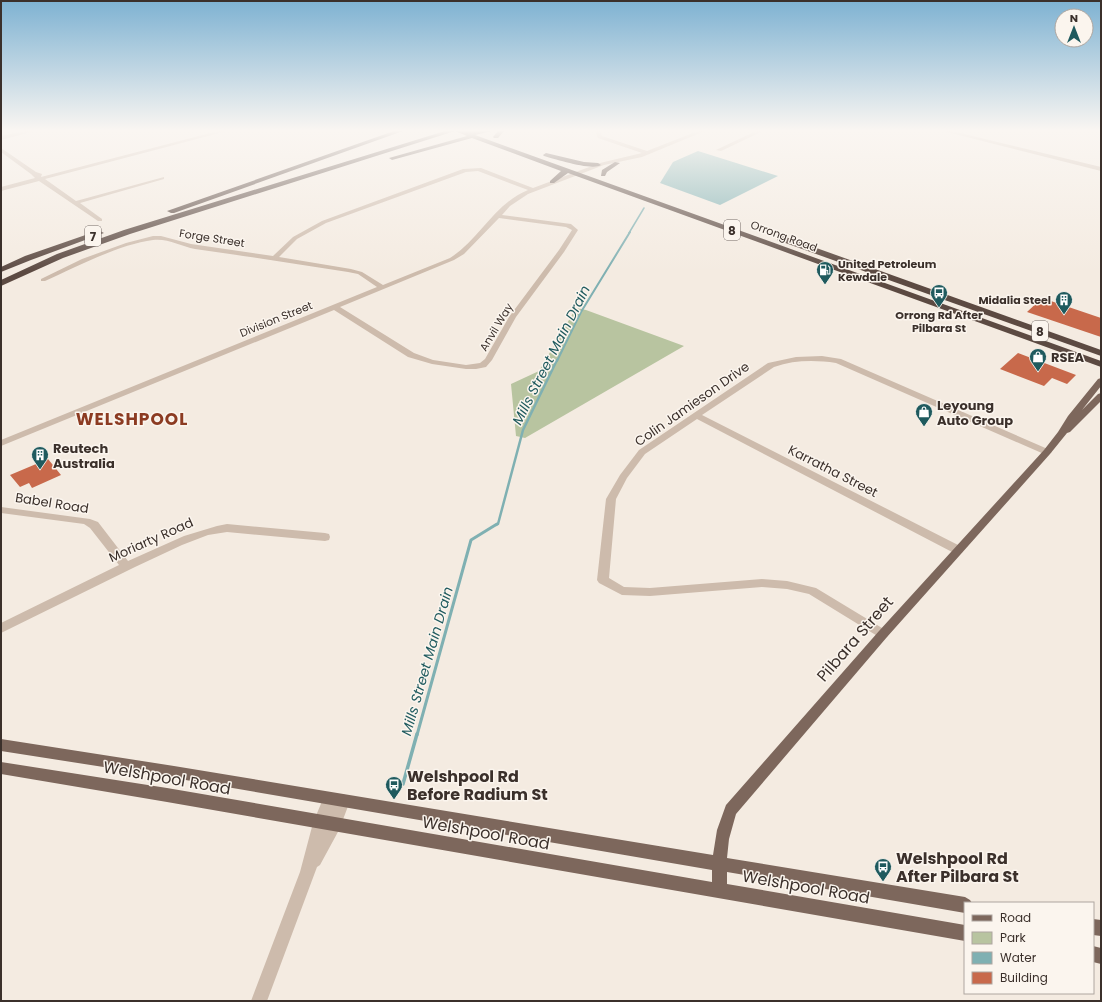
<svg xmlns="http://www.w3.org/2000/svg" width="1102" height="1002" viewBox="0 0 1102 1002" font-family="Poppins,sans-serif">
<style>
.green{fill:#b8c4a0}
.water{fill:#7fb0b2}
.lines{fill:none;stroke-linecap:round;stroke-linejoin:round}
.stream-far4{stroke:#7fb0b2;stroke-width:1.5}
.stream-far3{stroke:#7fb0b2;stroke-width:2}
.stream-far2{stroke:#7fb0b2;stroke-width:2.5}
.stream-far1{stroke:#7fb0b2;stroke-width:3}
.stream{stroke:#7fb0b2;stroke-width:3.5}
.building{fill:#c8694b}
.minor{fill:#cdbbac;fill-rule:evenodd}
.major{fill:#7d675c;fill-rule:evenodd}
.highway{fill:#5c4a42;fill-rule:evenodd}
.labels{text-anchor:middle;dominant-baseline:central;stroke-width:3;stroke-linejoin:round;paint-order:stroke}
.far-street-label{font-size:11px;fill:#3b302b;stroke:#fbf5ee}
.far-poi-label{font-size:11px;font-weight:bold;fill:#3b302b;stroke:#fbf5ee;text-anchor:start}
.shield{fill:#fbf5ee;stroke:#756b66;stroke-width:1}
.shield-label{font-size:12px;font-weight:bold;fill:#3b302b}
.poi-label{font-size:13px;font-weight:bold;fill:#3b302b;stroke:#fbf5ee;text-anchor:start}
.street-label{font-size:13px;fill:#3b302b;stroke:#fbf5ee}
.water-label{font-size:14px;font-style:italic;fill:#1f5a5e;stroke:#fbf5ee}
.near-street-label{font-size:16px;fill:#3b302b;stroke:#fbf5ee}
.near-poi-label{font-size:16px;font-weight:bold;fill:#3b302b;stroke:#fbf5ee;text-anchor:start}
.district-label{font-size:17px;font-weight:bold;letter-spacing:1px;fill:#8c3b22;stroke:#fbf5ee}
</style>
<rect width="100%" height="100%" fill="#f4ebe1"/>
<polygon class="green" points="576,308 586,310 684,346 525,438 516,436 511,384 539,371"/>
<polygon class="water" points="698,151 778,176 720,205 660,183 673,162"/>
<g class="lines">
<polyline class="stream-far4" points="629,233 644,208"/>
<polyline class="stream-far3" points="557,361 581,312 630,232"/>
<polyline class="stream-far2" points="496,525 498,524 523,430 557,360"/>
<polyline class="stream-far1" points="417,735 471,540 497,524"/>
<polyline class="stream" points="403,784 417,734"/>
</g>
<g class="building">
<polygon points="1042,298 1101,318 1101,337 1027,312"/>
<polygon points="1018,353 1076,375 1067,384 1052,378 1044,386 1000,369"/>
<polygon points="48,459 61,475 32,488 29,483 20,487 10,475"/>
</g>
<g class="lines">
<g class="minor">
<polygon points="25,131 35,131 1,140 1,136"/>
<polygon points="218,131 227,131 45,179 76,201 164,177 164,179 80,203 102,219 102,221 98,221 39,181 1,191 1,187 35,178 31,174 1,152 1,148 36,172 42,174 41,177"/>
<path d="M595 131H600L602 136 647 151 698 131H705L642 157 604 165 528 194 510 206 502 215 571 224 578 230 564 252 516 317 492 360 486 367 476 369H466L432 364 408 357 334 310 1 446V440L377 287 358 274 348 272C297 264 246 256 195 249 181 246 167 238 153 240 120 244 76 267 45 281H41V279L82 259 126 243 153 236H161L191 244 273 256 293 237 322 221 463 169 481 168 533 188 600 163 642 153 598 138ZM478 171 528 190C495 203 479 240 450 258L383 285 362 272 351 269 279 257 297 239 326 223 466 172ZM499 218 566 227 572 230 559 250 509 317 485 359 480 363 466 365 433 360 414 353 340 307 454 260 464 254Z"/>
<polygon points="756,131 763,131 721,151 716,150"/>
<polygon points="943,131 952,131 1101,167 1101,171"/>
<path d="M822 356 841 359 1050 450 1052 452 1047 455 1044 454 836 363C815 360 794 360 774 367L702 415 962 547 963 550 962 553H954L697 419 645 454 627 478 616 499 609 578 624 587 650 588 762 579 787 581 816 588 887 631 889 634 887 637 883 639 879 637 809 594 787 589 762 587 650 596 622 595 599 583 597 580 606 499 620 475 639 450 768 363 796 357Z"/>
<polygon points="1,507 90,519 98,522 128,561 184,536 217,526 227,524 325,533 329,534 330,537 329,540 325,541 227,532 208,535 182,545 135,567 1,633 1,623 119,565 90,528 84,524 1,513"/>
<polygon points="330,792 335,794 337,799 338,796 343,794 348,796 350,801 339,830 320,865 317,867 267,1001 251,1001 300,872 313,823 325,794"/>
</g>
<g class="major">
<polygon points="1101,378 1101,386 1082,410 1098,394 1101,393 1101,401 1070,432 1067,433 1050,454 887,637 736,814 729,839 727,858 965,897 970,900 972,903 965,903 965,913 727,872 727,884 965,925 965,941 167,802 1,774 1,762 167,788 712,882 712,870 174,778 1,751 1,739 174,766 713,855 717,830 726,805 879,631 1044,450 1058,432 1068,416 1098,379"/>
<polygon points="1093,919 1101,920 1101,936 1093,935"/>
<polygon points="1093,946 1101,948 1101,964 1093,962"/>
</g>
<g class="highway">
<polygon points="394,131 403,131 174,213 171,213 167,211"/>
<polygon points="445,131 455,131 130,234 63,258 1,286 1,280 57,254 124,230"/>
<polygon points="455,131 492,131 475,135 1101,361 1101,367 568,173 554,183 550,183 550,181 561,171 472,138 392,160 389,158 467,136"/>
<polygon points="498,131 504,131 498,138 494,138 493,137"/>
<path d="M546 153 584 162 598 163 601 165C592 171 555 159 544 156L543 155Z"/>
<polygon points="615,162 620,163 607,172 605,176 601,176 602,170"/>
<polygon points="97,231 100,231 104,233 31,260 1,272 1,267 25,256"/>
<polygon points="777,236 783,236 1101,350 1101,356 777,240"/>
</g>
</g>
<linearGradient id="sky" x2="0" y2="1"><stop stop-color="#7eb2d2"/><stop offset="0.48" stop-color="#faf6f2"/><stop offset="1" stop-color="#faf6f2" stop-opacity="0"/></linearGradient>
<rect width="1102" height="272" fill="url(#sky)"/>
<defs>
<symbol id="fuel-pin" viewBox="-11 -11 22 30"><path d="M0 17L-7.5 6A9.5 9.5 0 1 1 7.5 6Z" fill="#1f5a5e" stroke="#fbf5ee"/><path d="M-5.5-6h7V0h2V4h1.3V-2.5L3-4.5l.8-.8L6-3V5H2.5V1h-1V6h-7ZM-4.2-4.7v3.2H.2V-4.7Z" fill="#fff"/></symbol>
<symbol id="bus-pin" viewBox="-11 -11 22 30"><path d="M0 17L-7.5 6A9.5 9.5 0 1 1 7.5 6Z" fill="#1f5a5e" stroke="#fbf5ee"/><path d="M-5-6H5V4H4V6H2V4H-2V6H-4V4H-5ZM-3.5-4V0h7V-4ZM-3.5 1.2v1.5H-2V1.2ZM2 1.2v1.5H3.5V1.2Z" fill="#fff"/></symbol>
<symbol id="building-pin" viewBox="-11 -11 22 30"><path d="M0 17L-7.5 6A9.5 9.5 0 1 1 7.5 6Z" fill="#1f5a5e" stroke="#fbf5ee"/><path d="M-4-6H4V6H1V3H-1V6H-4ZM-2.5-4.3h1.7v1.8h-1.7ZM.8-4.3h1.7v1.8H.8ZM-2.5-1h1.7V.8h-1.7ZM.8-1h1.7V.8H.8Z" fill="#fff"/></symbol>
<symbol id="shop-pin" viewBox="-11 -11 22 30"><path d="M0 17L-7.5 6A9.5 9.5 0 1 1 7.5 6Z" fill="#1f5a5e" stroke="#fbf5ee"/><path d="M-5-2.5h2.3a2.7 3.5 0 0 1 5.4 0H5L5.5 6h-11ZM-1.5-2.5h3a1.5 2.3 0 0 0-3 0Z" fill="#fff"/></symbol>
</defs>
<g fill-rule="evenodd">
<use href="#fuel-pin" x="815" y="260" width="20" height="27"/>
<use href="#bus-pin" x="929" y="283" width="20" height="27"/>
<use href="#building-pin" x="1054" y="290" width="20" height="27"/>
<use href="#shop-pin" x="1028" y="347" width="20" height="27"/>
<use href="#shop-pin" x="914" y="402" width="20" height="27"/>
<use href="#building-pin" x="30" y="445" width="20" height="27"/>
<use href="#bus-pin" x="384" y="775" width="20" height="27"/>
<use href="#bus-pin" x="873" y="857" width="20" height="27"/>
</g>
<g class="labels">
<g class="far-street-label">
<text transform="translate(784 236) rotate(20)">Orrong Road</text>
<text transform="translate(212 238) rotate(9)">Forge Street</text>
<text transform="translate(276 319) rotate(-22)">Division Street</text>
<text transform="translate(496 327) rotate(-59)">Anvil Way</text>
</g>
<g class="far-poi-label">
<text x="838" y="264">United Petroleum<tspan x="838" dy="13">Kewdale</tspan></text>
<text x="1051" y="300" text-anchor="end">Midalia Steel</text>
<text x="939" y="315" text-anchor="middle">Orrong Rd After<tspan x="939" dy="13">Pilbara St</tspan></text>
</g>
<g class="shield">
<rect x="724" y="220" width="16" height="20" rx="3"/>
<rect x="85" y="226" width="16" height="20" rx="3"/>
<rect x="1032" y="321" width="16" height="20" rx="3"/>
</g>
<g class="shield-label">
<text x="732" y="230">8</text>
<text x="93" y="236">7</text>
<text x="1040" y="331">8</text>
</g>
<g class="poi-label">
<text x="1051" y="357">RSEA</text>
<text x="937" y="405">Leyoung<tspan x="937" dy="15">Auto Group</tspan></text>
<text x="53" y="448">Reutech<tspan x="53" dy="15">Australia</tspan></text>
</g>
<g class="street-label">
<text transform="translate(692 404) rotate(-35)">Colin Jamieson Drive</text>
<text transform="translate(833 471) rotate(27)">Karratha Street</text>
<text transform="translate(52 503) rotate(9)">Babel Road</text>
<text transform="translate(151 540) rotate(-24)">Moriarty Road</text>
</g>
<g class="water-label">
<text transform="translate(551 355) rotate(-63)">Mills Street Main Drain</text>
<text transform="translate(427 661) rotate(-74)">Mills Street Main Drain</text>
</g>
<g class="near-street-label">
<text transform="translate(855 639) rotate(-49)">Pilbara Street</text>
<text transform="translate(167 778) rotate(10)">Welshpool Road</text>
<text transform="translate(486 833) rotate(10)">Welshpool Road</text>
<text transform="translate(806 887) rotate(10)">Welshpool Road</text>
</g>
<g class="near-poi-label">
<text x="407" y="776">Welshpool Rd<tspan x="407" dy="18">Before Radium St</tspan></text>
<text x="896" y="858">Welshpool Rd<tspan x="896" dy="18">After Pilbara St</tspan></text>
</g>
<g class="district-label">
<text x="132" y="419">WELSHPOOL</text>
</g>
</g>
<rect width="1102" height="1002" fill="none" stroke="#3b302b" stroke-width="4"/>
<rect x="964" y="902" width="130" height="92" fill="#fbf5ee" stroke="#aea6a0"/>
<rect x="972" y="915" width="20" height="6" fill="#7d675c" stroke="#aea6a0"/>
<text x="1000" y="922" font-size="12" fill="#3b302b">Road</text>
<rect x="972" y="932" width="20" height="12" fill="#b8c4a0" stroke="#aea6a0"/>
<text x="1000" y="942" font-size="12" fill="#3b302b">Park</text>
<rect x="972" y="952" width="20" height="12" fill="#7fb0b2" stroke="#aea6a0"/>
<text x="1000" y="962" font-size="12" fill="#3b302b">Water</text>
<rect x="972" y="972" width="20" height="12" fill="#c8694b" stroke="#aea6a0"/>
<text x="1000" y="982" font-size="12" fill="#3b302b">Building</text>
<g transform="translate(1074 28)"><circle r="19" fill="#fbf5ee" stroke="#aea6a0"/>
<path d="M0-3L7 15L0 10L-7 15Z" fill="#1f5a5e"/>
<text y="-6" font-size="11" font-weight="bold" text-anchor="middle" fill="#3b302b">N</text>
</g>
</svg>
